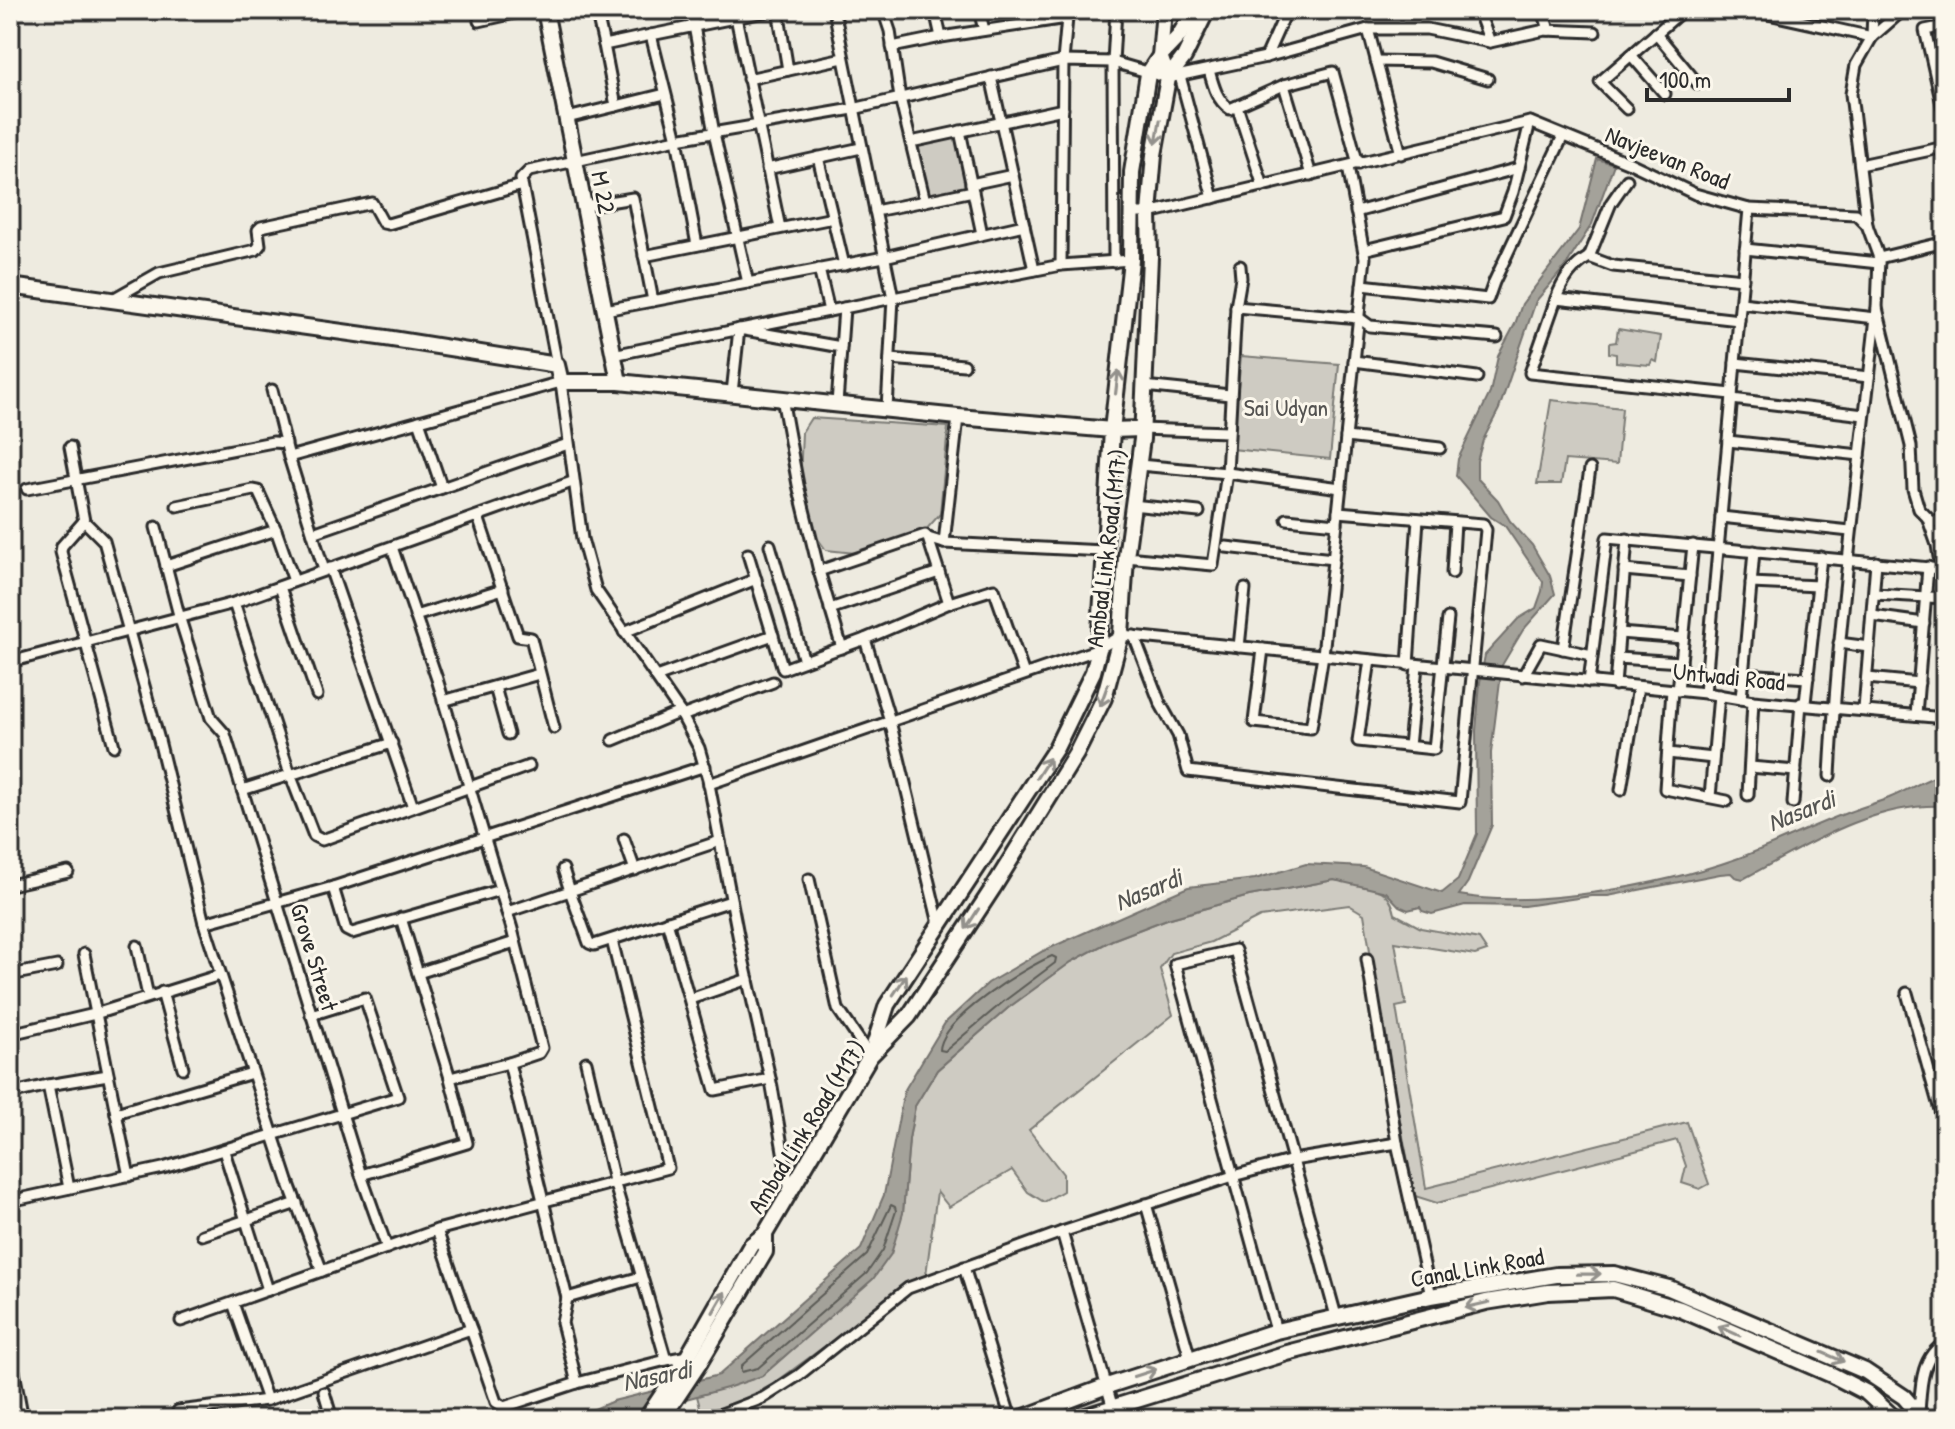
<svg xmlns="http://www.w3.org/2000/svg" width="1955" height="1429" viewBox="0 0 1955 1429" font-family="'Patrick Hand',sans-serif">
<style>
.green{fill:#cecbc2;stroke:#7c7b76;stroke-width:2}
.water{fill:#a4a29a;stroke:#74726e;stroke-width:2}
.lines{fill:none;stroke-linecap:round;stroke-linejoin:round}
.shore{stroke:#5b5b57;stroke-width:2}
.street-casing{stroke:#2b2b2b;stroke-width:15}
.secondary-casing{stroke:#2b2b2b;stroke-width:20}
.street{stroke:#fbf7ec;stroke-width:9}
.secondary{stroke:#fbf7ec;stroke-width:14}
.oneway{stroke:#93918c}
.labels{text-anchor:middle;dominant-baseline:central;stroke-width:6;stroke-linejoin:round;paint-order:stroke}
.street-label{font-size:24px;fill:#2b2b2b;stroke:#fbf7ec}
.park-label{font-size:24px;fill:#545351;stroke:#fbf7ec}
.water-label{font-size:26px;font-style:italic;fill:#555552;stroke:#fbf7ec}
</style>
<rect width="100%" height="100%" fill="#eeebe0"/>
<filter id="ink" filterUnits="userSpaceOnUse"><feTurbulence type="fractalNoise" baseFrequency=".0125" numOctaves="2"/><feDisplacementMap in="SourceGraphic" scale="16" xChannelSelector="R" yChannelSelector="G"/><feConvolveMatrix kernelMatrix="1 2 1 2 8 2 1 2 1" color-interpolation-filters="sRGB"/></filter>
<g filter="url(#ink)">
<g class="green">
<polygon points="957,134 969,188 927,197 915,143"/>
<polygon points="1618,329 1661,336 1657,362 1652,360 1650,365 1616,362 1616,354 1609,353 1609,343 1616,342"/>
<polygon points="1241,356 1339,364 1330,459 1232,449"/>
<polygon points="1551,400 1622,408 1617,464 1565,460 1561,484 1537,484"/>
<polygon points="811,418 948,427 940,514 925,531 865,554 826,550 804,520 800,480 802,432"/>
<path d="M1334 880C1362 885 1389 882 1395 914L1421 928 1479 939 1487 951 1475 955 1395 942 1406 1005 1396 1007 1426 1188 1687 1122 1709 1184 1700 1189 1682 1183 1686 1166 1677 1140 1437 1203 1415 1196 1390 1073 1364 914 1349 905 1260 917 1211 942 1171 953 1160 969 1173 1015 1029 1130 1063 1174V1191L1044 1202 1028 1192 1012 1170 949 1207 937 1192 926 1275 897 1293 772 1385 727 1407 701 1411 697 1396 762 1376 819 1324 903 1213 909 1139 915 1106 937 1070 1008 1008 1071 962 1112 940 1167 919 1249 896Z"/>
</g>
<path class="water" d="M1597 159 1614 164 1592 224 1565 267 1536 301 1499 409 1483 440 1477 461V478L1498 500 1510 521 1532 545 1550 576 1555 594 1523 630 1502 665 1491 753 1492 825 1468 882 1459 895C1535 909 1662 885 1736 859 1774 845 1811 826 1849 812 1862 807 1876 803 1889 798 1910 789 1923 780 1945 773V806C1873 802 1805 846 1743 879L1735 877 1731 873 1720 874 1608 896H1591L1524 906 1465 905 1432 914 1422 911 1420 907 1408 910 1399 906 1386 892 1334 880 1249 896 1167 919 1112 940 1071 962 1008 1008 937 1070 915 1106 909 1139 903 1213 891 1254 873 1279 762 1376 727 1388 611 1419H571L613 1401 719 1375 861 1249 884 1195 904 1091 945 1023 988 983 1043 951 1188 887 1255 879 1306 864 1364 867 1442 893 1458 880 1477 834 1476 731 1480 682 1485 655 1518 619 1536 608 1542 591 1543 582 1505 526 1491 517 1456 476 1458 459 1490 393 1498 356 1515 324 1522 304 1579 229Z"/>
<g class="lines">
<g class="shore">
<path d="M1052 956 1056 958 1055 963 1003 1002 945 1051 940 1050C941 1019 1024 968 1052 956Z"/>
<polygon points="891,1205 895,1207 896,1211 883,1250 867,1273 758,1368 741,1372 741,1366 867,1255"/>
</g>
<defs>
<g id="street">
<polyline points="596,10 604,45"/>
<polyline points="691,10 714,133 748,283"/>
<polyline points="778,10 788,70"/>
<polyline points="834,10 893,298 1061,265 1063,61 1067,18 941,37 935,10"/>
<polyline points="883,10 890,31 900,98 925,201 973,191"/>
<polyline points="979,10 984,30"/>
<polyline points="1287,10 1266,57 1368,29 1401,154"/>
<polyline points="1478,10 1490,42 1545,30 1595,32"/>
<polyline points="1543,10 1549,30"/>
<polyline points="1750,10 1872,37 1903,10"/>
<polyline points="736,17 780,228"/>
<polyline points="479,21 528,10"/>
<polyline points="1945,26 1925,30 1945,117"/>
<polyline points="1368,29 1427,29 1490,42"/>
<polyline points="1656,33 1698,84"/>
<polyline points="651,35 774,10"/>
<polyline points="892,47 941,37"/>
<polyline points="1631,55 1665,94"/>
<polyline points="1376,61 1431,62 1488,79"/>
<path d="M1209 70C1213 85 1217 101 1230 109L1237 106"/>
<polyline points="1180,76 1213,198"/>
<polyline points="991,77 1034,270"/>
<polyline points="748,79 843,58"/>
<polyline points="1284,85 1311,175"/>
<polyline points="616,106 665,94"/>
<polyline points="1627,109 1600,82 1683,10"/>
<polyline points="567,118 616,106 604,45 651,35 677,139 697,245"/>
<polyline points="960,131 982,234"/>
<polyline points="911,142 1063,109"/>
<polyline points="818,157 844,265"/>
<polyline points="1860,165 1945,147"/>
<polyline points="767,169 861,148"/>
<polyline points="1627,180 1611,203 1589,257 1613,266 1743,279"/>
<polyline points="971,184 1013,175"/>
<polyline points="1263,186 1237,106 1284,85 1333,72 1358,164"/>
<polyline points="584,206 633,198 653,301"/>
<polyline points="1749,209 1856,214 1867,225 1879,258 1877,308 1911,446 1913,489 1919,509 1932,522 1945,519"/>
<polyline points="875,211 925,201"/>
<polyline points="1356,212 1519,168"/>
<polyline points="1131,213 1149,213 1530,122 1630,163 1695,194 1749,209 1705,693"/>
<polyline points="1867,225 1851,94 1856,65 1872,37 1873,10"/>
<polyline points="1745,249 1879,263"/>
<polyline points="1364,250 1504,216 1513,192 1530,122"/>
<polyline points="644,256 833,218"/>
<polyline points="1879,258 1945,242"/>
<polyline points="1114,262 1113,62 1116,10"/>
<polyline points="1061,265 1131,260"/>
<polyline points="819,269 829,311"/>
<polyline points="1362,285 1488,299 1494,282 1563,136"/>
<polyline points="113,299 159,273 256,250 260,245 258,230 261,227 372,203 383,223 388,224 522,185"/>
<path d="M1556 299C1562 282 1573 266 1589 257"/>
<polyline points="1741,303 1876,318"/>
<polyline points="1236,307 1241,278 1240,266"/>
<polyline points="605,310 884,257 1024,225"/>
<polyline points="613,355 893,298 887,409"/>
<polyline points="890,359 964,365"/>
<polyline points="1354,361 1477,377"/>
<polyline points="1735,363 1869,377"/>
<polyline points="557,365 521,179 529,171 677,139 853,109 1063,61 1113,62 1168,78 1266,57"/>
<polyline points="1144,386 1230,395"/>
<polyline points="272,390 289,457 324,570"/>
<polyline points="732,393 739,329 841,347"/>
<polyline points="1732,394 1530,373 1556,299 1739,320"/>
<polyline points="782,398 798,485 819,571"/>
<polyline points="1732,399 1864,415"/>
<polyline points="837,404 844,308"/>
<polyline points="419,421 442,488"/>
<polyline points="1141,429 1228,432"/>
<polyline points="1346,437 1440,448"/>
<polyline points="1728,441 1860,455"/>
<polyline points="70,447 84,521 104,541 159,740 204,923"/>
<polyline points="289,457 561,382 582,539 596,590 680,712 699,748 708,779 740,945 772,1087 790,1192"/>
<polyline points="1139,465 1227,473 1341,488"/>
<polyline points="27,489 273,442 286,443"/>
<polyline points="1132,505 1199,512"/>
<polyline points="177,506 253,490 258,491 276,530 294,581"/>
<polyline points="478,517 518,636 531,638 554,728"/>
<polyline points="1721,517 1850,531"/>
<polyline points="1287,519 1337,524"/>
<polyline points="1928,519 1937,545 1945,593"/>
<polyline points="84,521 62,546 61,552 114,746"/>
<polyline points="156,527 180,619 211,718 225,734 361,1175 467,1143 450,1078 509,1063"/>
<polyline points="313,533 568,444"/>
<polyline points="928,538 944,543 1104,551"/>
<polyline points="944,543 958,417"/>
<polyline points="770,545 804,661"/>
<polyline points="392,547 437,679 512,929 542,1048 539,1053 509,1063 567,1298 641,1277"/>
<polyline points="1226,547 1333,559"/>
<polyline points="748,554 783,669 865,639 890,721 940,928"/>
<polyline points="1126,557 1213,565 1227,473 1236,307 1359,318 1370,326 1497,337"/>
<polyline points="166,566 276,530"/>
<polyline points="330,568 413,807"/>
<polyline points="1624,570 1690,576"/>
<polyline points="1452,573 1455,522"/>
<polyline points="1751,583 1818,586"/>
<polyline points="280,587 317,695"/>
<polyline points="1874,594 1945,598"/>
<polyline points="234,603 290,774 314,836 322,840 529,766"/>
<polyline points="830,609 939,572"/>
<polyline points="415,616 503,589"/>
<polyline points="1872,616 1924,623"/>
<polyline points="624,632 756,579"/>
<polyline points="1619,633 1683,638"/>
<polyline points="1134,636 1160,703 1178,735 1188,771 1460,802 1486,530 1483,524 1338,512"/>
<polyline points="865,639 949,603"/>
<polyline points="10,643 15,661"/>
<polyline points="1839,643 1869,647"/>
<polyline points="1239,647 1245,589"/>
<polyline points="842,648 819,571 925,535 928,538 949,603 994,589 1024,674"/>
<polyline points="1263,649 1254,722 1311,728 1323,655 1365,258 1348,167"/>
<polyline points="1563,649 1590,469"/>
<polyline points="1617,658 1681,662"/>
<polyline points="1370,660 1358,741 1434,749 1448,618"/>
<polyline points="10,662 234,603 572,482"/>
<polyline points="1408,665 1418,519"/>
<polyline points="1743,674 1808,678"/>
<polyline points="1523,676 1541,644 1592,655"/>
<polyline points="656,677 773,635"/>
<polyline points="1867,678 1919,683"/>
<polyline points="1589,682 1607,538 1941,569"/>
<polyline points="1615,685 1627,539"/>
<polyline points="495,687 508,734"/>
<polyline points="1672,690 1665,789 1727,801"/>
<polyline points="1678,691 1693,545"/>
<polyline points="1741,699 1754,551"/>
<polyline points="443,701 539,674"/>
<polyline points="1805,703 1821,557"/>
<polyline points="1864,709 1876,562"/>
<polyline points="1916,715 1928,567"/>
<polyline points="682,716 773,682"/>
<polyline points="613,740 680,712"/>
<polyline points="1409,746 1417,666"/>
<polyline points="1668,753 1713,758"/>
<polyline points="1750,767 1796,771"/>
<path d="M1830 776C1838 619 1860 464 1877 308"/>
<polyline points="709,784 1099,649 1121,635 1705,693 1753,701 1945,718"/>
<polyline points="242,790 392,743"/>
<polyline points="1621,790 1638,687"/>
<polyline points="1748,795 1753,701"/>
<polyline points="1710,797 1719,695"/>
<polyline points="1793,803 1801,703"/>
<polyline points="624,839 635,870"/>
<polyline points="720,841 570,891 589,943 594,945 731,901"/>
<polyline points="809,879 838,1009 870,1056"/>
<polyline points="10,885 68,872"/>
<polyline points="333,887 346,930 352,933 500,890"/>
<polyline points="507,912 570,891 563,869"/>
<polyline points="401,918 450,1078"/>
<polyline points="667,921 715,1090 770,1079"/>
<polyline points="137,946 148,996"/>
<polyline points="84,954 116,1113 252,1073"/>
<polyline points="1367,959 1397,1143 1431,1296"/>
<polyline points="418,973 515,942"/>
<polyline points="10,975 57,966"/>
<polyline points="162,992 183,1068"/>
<polyline points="1907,993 1945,1128"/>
<polyline points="690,999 748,979"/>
<polyline points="10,1034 95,1014 220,975"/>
<polyline points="586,1062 614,1181 666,1360 688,1356"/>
<polyline points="48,1085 69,1188"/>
<polyline points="10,1094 48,1085 108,1075"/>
<polyline points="116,1113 129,1176"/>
<polyline points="224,1151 268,1290"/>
<polyline points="361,1175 387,1248"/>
<polyline points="10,1201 163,1168 398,1097 365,998 311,1015"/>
<polyline points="1146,1204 1190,1358"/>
<polyline points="437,1230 668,1168 612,940"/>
<polyline points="1062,1232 1116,1419"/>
<polyline points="202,1235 297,1203"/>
<polyline points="964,1267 1011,1419"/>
<polyline points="322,1271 288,1181 204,923 333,887 705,766"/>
<polyline points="567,1298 562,1323 577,1383"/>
<polyline points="233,1303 267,1400"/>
<polyline points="181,1321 437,1230 496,1402 504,1407 577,1383 666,1360"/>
<polyline points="1276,1331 1175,964 1235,950 1336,1316"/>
<polyline points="10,1351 23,1419"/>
<polyline points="324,1392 332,1419"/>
<polyline points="178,1411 267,1400 471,1329"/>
<path d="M1919 1413C1921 1388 1920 1357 1945 1343"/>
<polyline points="687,1419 719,1415 763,1398 799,1375 908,1288 1062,1232 1233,1176 1293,1160 1397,1143"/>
<polyline points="1860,1419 1887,1410"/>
</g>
<g id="secondary">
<polyline points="545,10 619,382"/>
<polyline points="1168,78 1184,57 1207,10"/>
<polyline points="10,286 386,338 557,365 561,382 619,382 958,417 1112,430 1141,429"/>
<polyline points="872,1052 887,1005 1056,748 1093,672 1099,649 1112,430 1131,260 1132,172 1148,74 1160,56 1179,36 1194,10"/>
<polyline points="646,1419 688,1356 751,1245 765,1234 870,1056 909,1016 993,888 1076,754 1104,698 1121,635 1126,557 1142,439 1150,257 1149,213 1154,155 1168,78 1160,56 1164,10"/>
<polyline points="662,1419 700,1362 765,1252 765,1234"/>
<polyline points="1019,1419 1107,1386 1276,1331 1431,1296 1556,1275 1614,1274 1669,1288 1865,1371 1904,1397 1923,1419"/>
<polyline points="1076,1419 1287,1353 1486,1302 1548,1292 1613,1289 1680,1309 1832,1375 1867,1393 1895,1419"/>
</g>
</defs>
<use href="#street" class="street-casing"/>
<use href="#secondary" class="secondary-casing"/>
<use href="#street" class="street"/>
<use href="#secondary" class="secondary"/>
</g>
<defs><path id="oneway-shaft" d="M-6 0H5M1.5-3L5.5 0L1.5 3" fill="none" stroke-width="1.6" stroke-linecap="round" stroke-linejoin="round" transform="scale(2)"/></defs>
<g class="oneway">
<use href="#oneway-shaft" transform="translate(1158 132) rotate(100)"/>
<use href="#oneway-shaft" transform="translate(1117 382) rotate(-83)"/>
<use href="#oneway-shaft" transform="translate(1104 695) rotate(110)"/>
<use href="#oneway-shaft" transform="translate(1043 768) rotate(-57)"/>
<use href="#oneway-shaft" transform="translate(972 919) rotate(123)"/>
<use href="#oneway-shaft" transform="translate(900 985) rotate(-56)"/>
<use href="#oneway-shaft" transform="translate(1589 1274) rotate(-1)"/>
<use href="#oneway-shaft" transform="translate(719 1302) rotate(-60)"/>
<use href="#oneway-shaft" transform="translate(1477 1305) rotate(167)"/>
<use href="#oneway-shaft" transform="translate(1729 1331) rotate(-156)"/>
<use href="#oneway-shaft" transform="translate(1833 1357) rotate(23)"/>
<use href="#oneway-shaft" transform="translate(1145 1373) rotate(-18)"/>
</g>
</g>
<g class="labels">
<g class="street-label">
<text transform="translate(1668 157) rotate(22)">Navjeevan Road</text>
<text transform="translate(604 192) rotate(79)">M 22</text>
<text transform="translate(1106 548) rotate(-83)">Ambad Link Road (M17)</text>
<text transform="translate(1729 676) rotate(6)">Untwadi Road</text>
<text transform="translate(315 957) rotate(73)">Grove Street</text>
<text transform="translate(806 1126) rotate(-58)">Ambad Link Road (M17)</text>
<text transform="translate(1477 1267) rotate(-10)">Canal Link Road</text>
</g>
<g class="park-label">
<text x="1286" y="407">Sai Udyan</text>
</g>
<g class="water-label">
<text transform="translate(1801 810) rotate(-22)">Nasardi</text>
<text transform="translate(1148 889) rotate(-23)">Nasardi</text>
<text transform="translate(657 1375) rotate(-12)">Nasardi</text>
</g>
</g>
<rect width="1955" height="1429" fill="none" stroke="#fbf7ec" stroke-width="40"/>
<rect x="20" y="20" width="1915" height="1389" fill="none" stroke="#2b2b2b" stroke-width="3" filter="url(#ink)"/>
<path d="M1647 88v12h142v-12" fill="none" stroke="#2b2b2b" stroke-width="4"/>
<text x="1659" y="88" font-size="24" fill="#2b2b2b" stroke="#fbf7ec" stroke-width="6" paint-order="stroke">100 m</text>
</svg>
